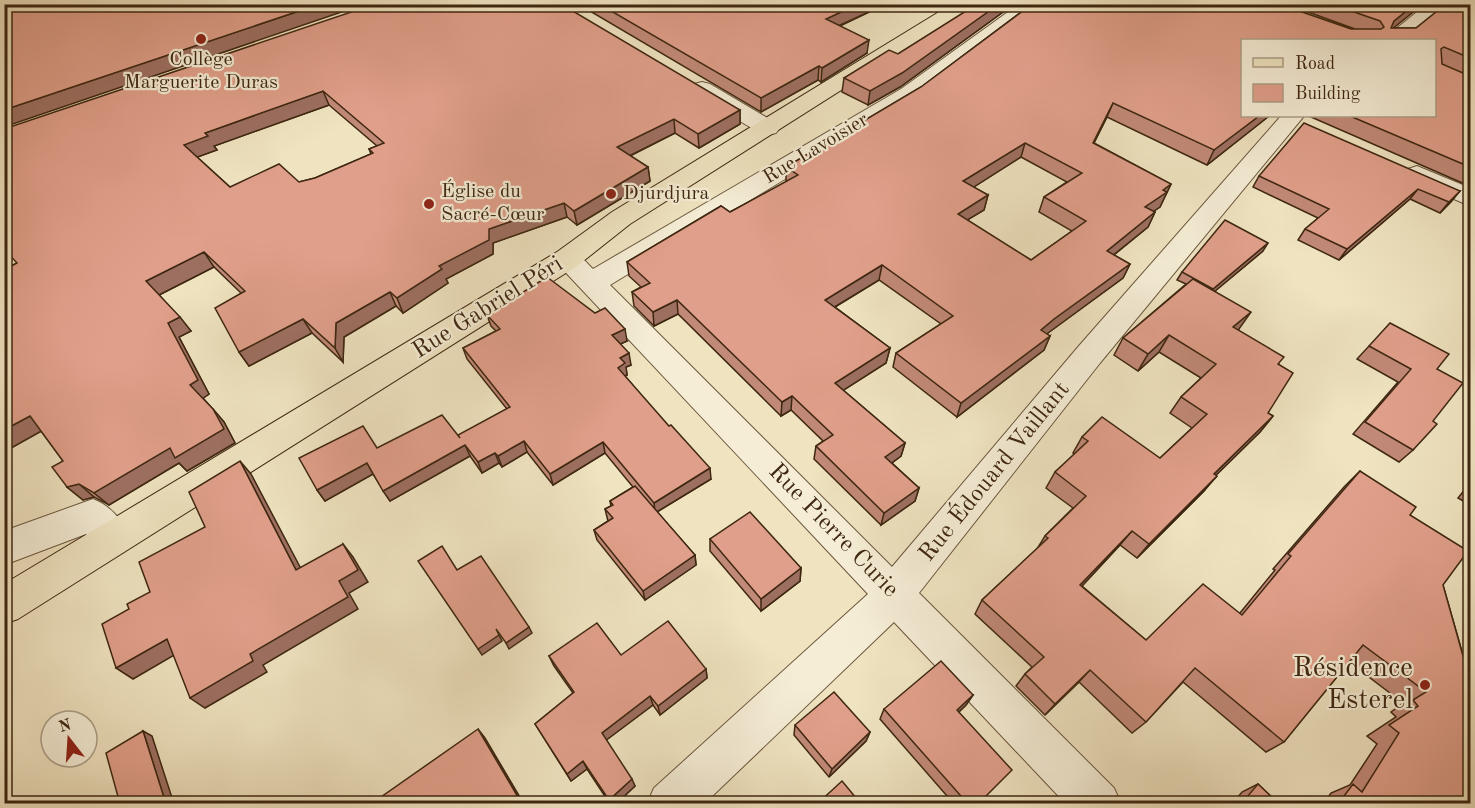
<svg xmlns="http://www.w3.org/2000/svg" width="1475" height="808" viewBox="0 0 1475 808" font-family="'Old Standard TT',serif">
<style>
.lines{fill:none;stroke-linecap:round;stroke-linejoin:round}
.minor-casing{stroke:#6a563d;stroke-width:2}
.major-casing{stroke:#3e2711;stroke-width:2}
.minor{fill:#f5edd6;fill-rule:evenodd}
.major{fill:#efe3c0;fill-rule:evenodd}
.wall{fill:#c18977;stroke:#3e2711;stroke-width:1.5;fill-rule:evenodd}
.shaded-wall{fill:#9d6f61;stroke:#3e2711;stroke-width:1.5}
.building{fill:#e09f8a;stroke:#3e2711;stroke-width:1.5;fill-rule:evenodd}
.poi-dot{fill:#8f2418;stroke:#f5edd6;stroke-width:2}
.labels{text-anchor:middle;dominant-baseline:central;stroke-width:4.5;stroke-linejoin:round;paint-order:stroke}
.far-poi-label{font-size:20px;fill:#3e2711;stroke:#f5edd6;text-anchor:start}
.far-street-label{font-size:20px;fill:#3e2711;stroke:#f5edd6}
.street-label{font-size:24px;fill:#3e2711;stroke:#f5edd6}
.near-poi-label{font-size:28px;fill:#3e2711;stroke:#f5edd6;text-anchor:end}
</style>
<rect width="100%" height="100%" fill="#efe3c0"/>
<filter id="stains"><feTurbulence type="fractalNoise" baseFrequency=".00333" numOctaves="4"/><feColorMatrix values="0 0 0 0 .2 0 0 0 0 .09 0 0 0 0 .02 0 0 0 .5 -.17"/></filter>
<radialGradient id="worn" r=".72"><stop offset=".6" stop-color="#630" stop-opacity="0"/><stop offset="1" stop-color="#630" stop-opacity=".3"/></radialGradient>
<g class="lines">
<defs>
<g id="minor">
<path d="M1019 4H1043L917 99 610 285 892 567 1078 347 1281 116H1304L1100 363 919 593 1114 788 1121 804H1066L894 622 704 804H647L654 788 868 594 553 259 557 252C575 248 581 257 593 269L901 89Z"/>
<polygon points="1427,4 1450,4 1406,40 1384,40 1387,36"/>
<polygon points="702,82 710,84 776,123 780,128 776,133 768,135 760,133 694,94 691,89 694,84"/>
<polygon points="1417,166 1470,188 1470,206 1408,179 1404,174 1408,169"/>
<path d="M93 499C111 506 123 521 131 539L125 551 112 556 99 551 86 534 4 565V531Z"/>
</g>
<polygon id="major" points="952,4 977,4 630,224 577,266 18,619 4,624 4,584 557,252 612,212"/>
</defs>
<use href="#minor" class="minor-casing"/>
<use href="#major" class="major-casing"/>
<use href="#minor" class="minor"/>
<use href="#major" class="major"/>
</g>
<g class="wall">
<path d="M375 4 740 110V124L699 148 675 133 630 156 648 167 650 181 577 225 567 217 493 243V254L446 279 448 283 403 313 396 306 344 337 343 362 312 333 249 366 239 352 241 293 214 267 159 295 191 331 179 337 209 394 203 398 224 422 235 443 187 471 179 463 109 505 94 497 83 500 67 487 63 461 41 431 4 452V270L17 263ZM329 105 377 146 369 149 371 154 315 178 299 182 230 187 197 157 217 150 214 146Z"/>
<polygon points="578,4 886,4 840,26 867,53 821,82 818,80 761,112"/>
<polygon points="968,4 1014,4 900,87 868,105 842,92 844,78 898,54 967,11"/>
<path d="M1032 4H1279L1351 29H1355L1286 4H1423L1393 28H1416L1446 4H1470V182L1467 185 1311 117 1312 116H1434V40H1242V116H1269L1207 165 1107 117 1094 143 1171 184 1160 207 1153 211 1155 212 1148 227 1114 255 1130 264 1123 278 1048 333 1047 334 1050 336 1044 350 957 417 893 367 896 353 941 324 879 280 835 307 890 348 886 363 843 390 905 443 901 456 892 463 919 488 915 501 881 525 814 459 816 446 823 441 791 410 781 416 678 314 654 326 634 306 632 292 641 287 629 276 627 262 721 206 730 212 786 182V167L921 87ZM1021 157 1067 182 1044 197 1039 212 1072 231 1031 260 967 220 984 210 988 195 973 187Z"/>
<polygon points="1259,176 1460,191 1440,213 1410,199 1339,260 1298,240 1305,229 1318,218 1253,187"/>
<polygon points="1263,251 1215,291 1239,329 1238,330 1279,364 1268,413 1273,416 1260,432 1216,475 1204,491 1137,558 1120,545 1082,586 1146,640 1240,613 1275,570 1273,569 1344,487 1360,471 1410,515 1443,585 1465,662 1470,659 1470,804 1323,804 1331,793 1350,785 1377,744 1367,736 1396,717 1391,712 1403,703 1349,662 1284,742 1266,752 1183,682 1146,722 1132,733 1079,682 1045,715 1016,686 1025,674 1032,667 975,614 982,600 1037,549 1045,536 1073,508 1046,488 1055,472 1075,454 1073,453 1082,437 1160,458 1192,428 1170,413 1181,397 1201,378 1159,352 1138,371 1114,355 1123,338 1186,284 1177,280 1182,272"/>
<polygon points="487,315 627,341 620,344 631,365 626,367 627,375 625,376 711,479 657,512 695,555 696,565 645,600 597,540 594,530 608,521 605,509 611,506 610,501 633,487 605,453 553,485 527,452 502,467 499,463 482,473 470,456 390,501 373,474 325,501 317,490 377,448 458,436 507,409 467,359 463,348 496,331 491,326"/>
<polygon points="1369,346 1437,369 1433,421 1413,450 1399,462 1353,434 1398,382 1357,359"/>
<polygon points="1470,483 1470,505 1458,498"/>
<polygon points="710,539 801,568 800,581 761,611 710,551"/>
<polygon points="621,655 706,669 707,678 660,715 653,705 606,740 635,786 616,804 610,804 587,769 571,781 535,724 573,693 554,666 549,656"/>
<polygon points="973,695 966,705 959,712 979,804 954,804 880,719 884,709"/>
<polygon points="795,725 870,732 866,741 829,777 794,735"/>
<polygon points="1258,784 1279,804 1232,804 1242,792"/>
</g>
<g class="shaded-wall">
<polygon points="320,4 365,4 4,127 4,110"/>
<polygon points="858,4 886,4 825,32 826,19"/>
<polygon points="999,4 1014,4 900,87 868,105 870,91"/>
<polygon points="1415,4 1423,4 1386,34 1394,21"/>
<polygon points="869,40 867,53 821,82 822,68"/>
<polygon points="819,66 818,80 761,112 761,98"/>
<polygon points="323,91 329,105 214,146 217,150 192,159 184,145 205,133"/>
<polygon points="1113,103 1107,117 1087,157 1093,143"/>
<polygon points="740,110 740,124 699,148 698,134"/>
<polygon points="1259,116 1269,116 1207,165 1214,150"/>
<polygon points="674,119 675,133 619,161 617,147"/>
<polygon points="1025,143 1021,157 960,196 963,181"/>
<polygon points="648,167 650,181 577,225 574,211"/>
<polygon points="1171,184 1160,207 1138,222 1145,207 1163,190"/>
<polygon points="1418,189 1410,199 1339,260 1347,249"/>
<polygon points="1460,191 1451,202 1440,213 1449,202"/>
<polygon points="988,195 984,210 954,228 958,214"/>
<polygon points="564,203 567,217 493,243 493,254 446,279 448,283 403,313 397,298 489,229"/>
<polygon points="1155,212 1148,227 1101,265 1107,251"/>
<polygon points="1268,243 1263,251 1208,297 1213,289"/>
<polygon points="204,252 214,267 157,296 146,281"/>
<polygon points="1130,264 1123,278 1048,333 1035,345 1041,330 1054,319"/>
<polygon points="882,265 879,280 823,314 825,300"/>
<polygon points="390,292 396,306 344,337 343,362 335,348 336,323"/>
<polygon points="677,300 678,314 654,326 653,312"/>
<polygon points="1251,312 1239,329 1221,344 1233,327"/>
<polygon points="180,317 191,331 179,337 209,394 202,399 190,385 168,323"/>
<polygon points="303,319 312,333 249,366 239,352"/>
<polygon points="625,329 627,341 614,347 612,335"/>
<polygon points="1169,335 1159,352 1138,371 1148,354"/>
<polygon points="1050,336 1044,350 957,417 961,403"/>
<polygon points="890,348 886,363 833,397 835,383"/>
<polygon points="629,353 631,365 626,367 627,375 620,379 618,368 620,358"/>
<polygon points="792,396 791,410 781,416 782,402"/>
<polygon points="213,409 224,422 235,443 187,471 179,463 109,505 94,493"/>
<polygon points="30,416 45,429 4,452 4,430"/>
<polygon points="1273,416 1260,432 1201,490 1214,474"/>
<polygon points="524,441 527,452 502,467 498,456"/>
<polygon points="603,442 605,453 553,485 550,474"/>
<polygon points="905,443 901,456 882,470 885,457"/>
<polygon points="465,445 470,456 390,501 383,491"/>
<polygon points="495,453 499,463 482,473 478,462"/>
<polygon points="240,461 251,474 308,582 296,570"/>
<polygon points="367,463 373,474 325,501 317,490"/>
<polygon points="710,468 711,479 655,513 654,503"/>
<polygon points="1217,476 1204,491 1137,558 1149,544"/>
<polygon points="79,484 94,497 83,500 67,487"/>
<polygon points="919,488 915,501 881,525 884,513"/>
<polygon points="1132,531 1120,545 1070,599 1080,585"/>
<polygon points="343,544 353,557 368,582 349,593 358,609 263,665 267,672 205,708 190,698 250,654 339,581"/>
<polygon points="695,555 696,565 645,600 643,591"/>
<polygon points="801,568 800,581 761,611 761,599"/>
<polygon points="529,627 532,633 509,649 506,643"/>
<polygon points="496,629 502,641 482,655 478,649"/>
<polygon points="167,639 183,650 133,679 116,668"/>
<polygon points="706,669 707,678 660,715 658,706"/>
<polygon points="1090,670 1079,682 1045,715 1055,704"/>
<polygon points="973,695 966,705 951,719 957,710"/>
<polygon points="650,696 653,705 605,741 602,733"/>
<polygon points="478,729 485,738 524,804 522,804"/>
<polygon points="143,731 152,736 174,804 166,804"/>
<polygon points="870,732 866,741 829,777 832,769"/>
<polygon points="583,761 587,769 571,781 567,774"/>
<polygon points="632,779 635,786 616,804 610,804 609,800"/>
</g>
<g class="building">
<polygon points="4,4 320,4 4,110"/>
<path d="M375 4H561L740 110 698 134 674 119 617 147 648 167 574 211 564 203 489 229V240L439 266 442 269 397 298 390 292 336 323 335 348 303 319 239 352 215 308 245 291 204 252 146 281 180 317 168 323 198 380 190 385 213 409 224 429 175 458 170 448 94 493 79 484 67 487 52 467 63 461 30 416 4 430V270L17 263 4 249V129ZM323 91 384 143 369 149 373 153 315 178 299 182 279 164 230 187 184 145 208 136 205 133Z"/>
<polygon points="599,4 858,4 826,19 869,40 822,68 819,66 761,98"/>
<polygon points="977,4 999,4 902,73 870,91 844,78 889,50 898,54"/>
<path d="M1032 4H1279L1351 29H1381L1384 27 1380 21 1331 4H1415L1394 21 1391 28H1416L1446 4H1470V58L1444 47 1441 49 1442 64 1470 76V167L1350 116H1434V40H1242V116H1259L1214 150 1113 103 1093 143 1171 184 1163 190 1167 192 1145 207 1155 212 1107 251 1130 264 1054 319 1041 330 1050 336 961 403 896 353 953 316 882 265 825 300 890 348 835 383 905 443 885 457 919 488 884 513 816 446 833 435 792 396 782 402 677 300 653 312 632 292 650 283 627 262 721 206 730 212 798 175 786 167 921 87ZM1025 143 1082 173 1044 197 1086 221 1031 260 958 214 988 195 963 181Z"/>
<polygon points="1304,123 1460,191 1449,202 1418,189 1347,249 1305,229 1329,209 1259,176"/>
<polygon points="1225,220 1268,243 1213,289 1182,272"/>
<polygon points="547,277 595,313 605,308 625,329 612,335 629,353 620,358 625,363 618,368 669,426 671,425 710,468 654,503 603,442 550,474 524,441 498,456 495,453 478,462 465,445 383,491 367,463 317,490 299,458 363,426 377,448 442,415 460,438 458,435 510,407 463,348 500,329 487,315"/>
<polygon points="1193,279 1251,312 1233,327 1284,357 1278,364 1293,373 1268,413 1273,416 1214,474 1217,476 1149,544 1132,531 1080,585 1146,640 1203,584 1242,615 1291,556 1288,554 1360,471 1416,507 1410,515 1468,551 1443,585 1465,663 1470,660 1470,787 1462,804 1338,804 1353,784 1362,792 1399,733 1389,725 1418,706 1413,700 1426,692 1363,645 1284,742 1195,668 1146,722 1090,670 1055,704 1025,674 1044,657 982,600 1048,538 1045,536 1086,496 1055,472 1088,441 1082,437 1102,417 1160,458 1207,414 1181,397 1216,364 1169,335 1148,354 1123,338"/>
<polygon points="1390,323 1449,354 1437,369 1463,383 1433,421 1437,424 1413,450 1365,422 1411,369 1369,346"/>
<polygon points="240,461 296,570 343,544 358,570 339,581 348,597 250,654 253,661 190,698 167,639 116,668 102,624 129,609 127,604 150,592 139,562 205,527 189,492"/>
<polygon points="635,486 695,555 643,591 594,530 613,518 605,509 613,505 610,501"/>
<polygon points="750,512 801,568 761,599 710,539"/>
<polygon points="442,546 457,570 481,556 529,627 506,643 496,629 499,635 478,649 418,561"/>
<polygon points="668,621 706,669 658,706 650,696 602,733 632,779 609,800 583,761 567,774 535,724 574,692 549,656 597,623 621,655"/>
<polygon points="941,661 973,695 957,710 1012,770 978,804 968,804 884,709"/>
<polygon points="834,692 870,732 832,769 795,725"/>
<polygon points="478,729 522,804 371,804"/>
<polygon points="143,731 166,804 120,804 106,753"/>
<polygon points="842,781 861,804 817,804"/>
<polygon points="1258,784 1279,804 1241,804"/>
</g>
<g class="poi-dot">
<circle cx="201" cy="39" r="6"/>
<circle cx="611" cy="194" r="6"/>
<circle cx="429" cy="204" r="6"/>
<circle cx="1425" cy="685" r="6"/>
</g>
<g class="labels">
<g class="far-poi-label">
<text x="201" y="60" text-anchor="middle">Collège<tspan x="201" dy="23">Marguerite Duras</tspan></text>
<text x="441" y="192">Église du<tspan x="441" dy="23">Sacré-Cœur</tspan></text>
<text x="623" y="194">Djurdjura</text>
</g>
<g class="far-street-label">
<text transform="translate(816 149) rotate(-31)">Rue Lavoisier</text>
</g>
<g class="street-label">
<text transform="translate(488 308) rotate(-32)">Rue Gabriel Péri</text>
<text transform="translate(995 472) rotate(-51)">Rue Édouard Vaillant</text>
<text transform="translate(833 531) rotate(46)">Rue Pierre Curie</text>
</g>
<g class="near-poi-label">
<text x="1413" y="669">Résidence<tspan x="1413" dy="32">Esterel</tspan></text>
</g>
</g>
<rect width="1475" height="808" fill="none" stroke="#efe3c0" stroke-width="24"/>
<rect x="6" y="6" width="1463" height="796" fill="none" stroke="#3e2711" stroke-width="3"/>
<rect x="12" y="12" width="1451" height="784" fill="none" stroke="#3e2711" stroke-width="1.5"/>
<rect x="1241" y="39" width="195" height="78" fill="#f5edd6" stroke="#ac9e87" stroke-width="1.5"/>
<rect x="1253" y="58" width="30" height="9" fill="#efe3c0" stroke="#ac9e87" stroke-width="1.5"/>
<text x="1295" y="69" font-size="18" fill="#3e2711">Road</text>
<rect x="1253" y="84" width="30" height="18" fill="#e09f8a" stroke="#ac9e87" stroke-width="1.5"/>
<text x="1295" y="99" font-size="18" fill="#3e2711">Building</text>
<g transform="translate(69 739) rotate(343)"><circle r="28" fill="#f5edd6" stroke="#ac9e87" stroke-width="1.5"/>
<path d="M0-4.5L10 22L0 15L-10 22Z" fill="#8f2418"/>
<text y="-9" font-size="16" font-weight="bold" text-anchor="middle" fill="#3e2711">N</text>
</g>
<rect width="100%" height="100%" filter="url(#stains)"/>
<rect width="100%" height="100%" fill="url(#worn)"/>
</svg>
